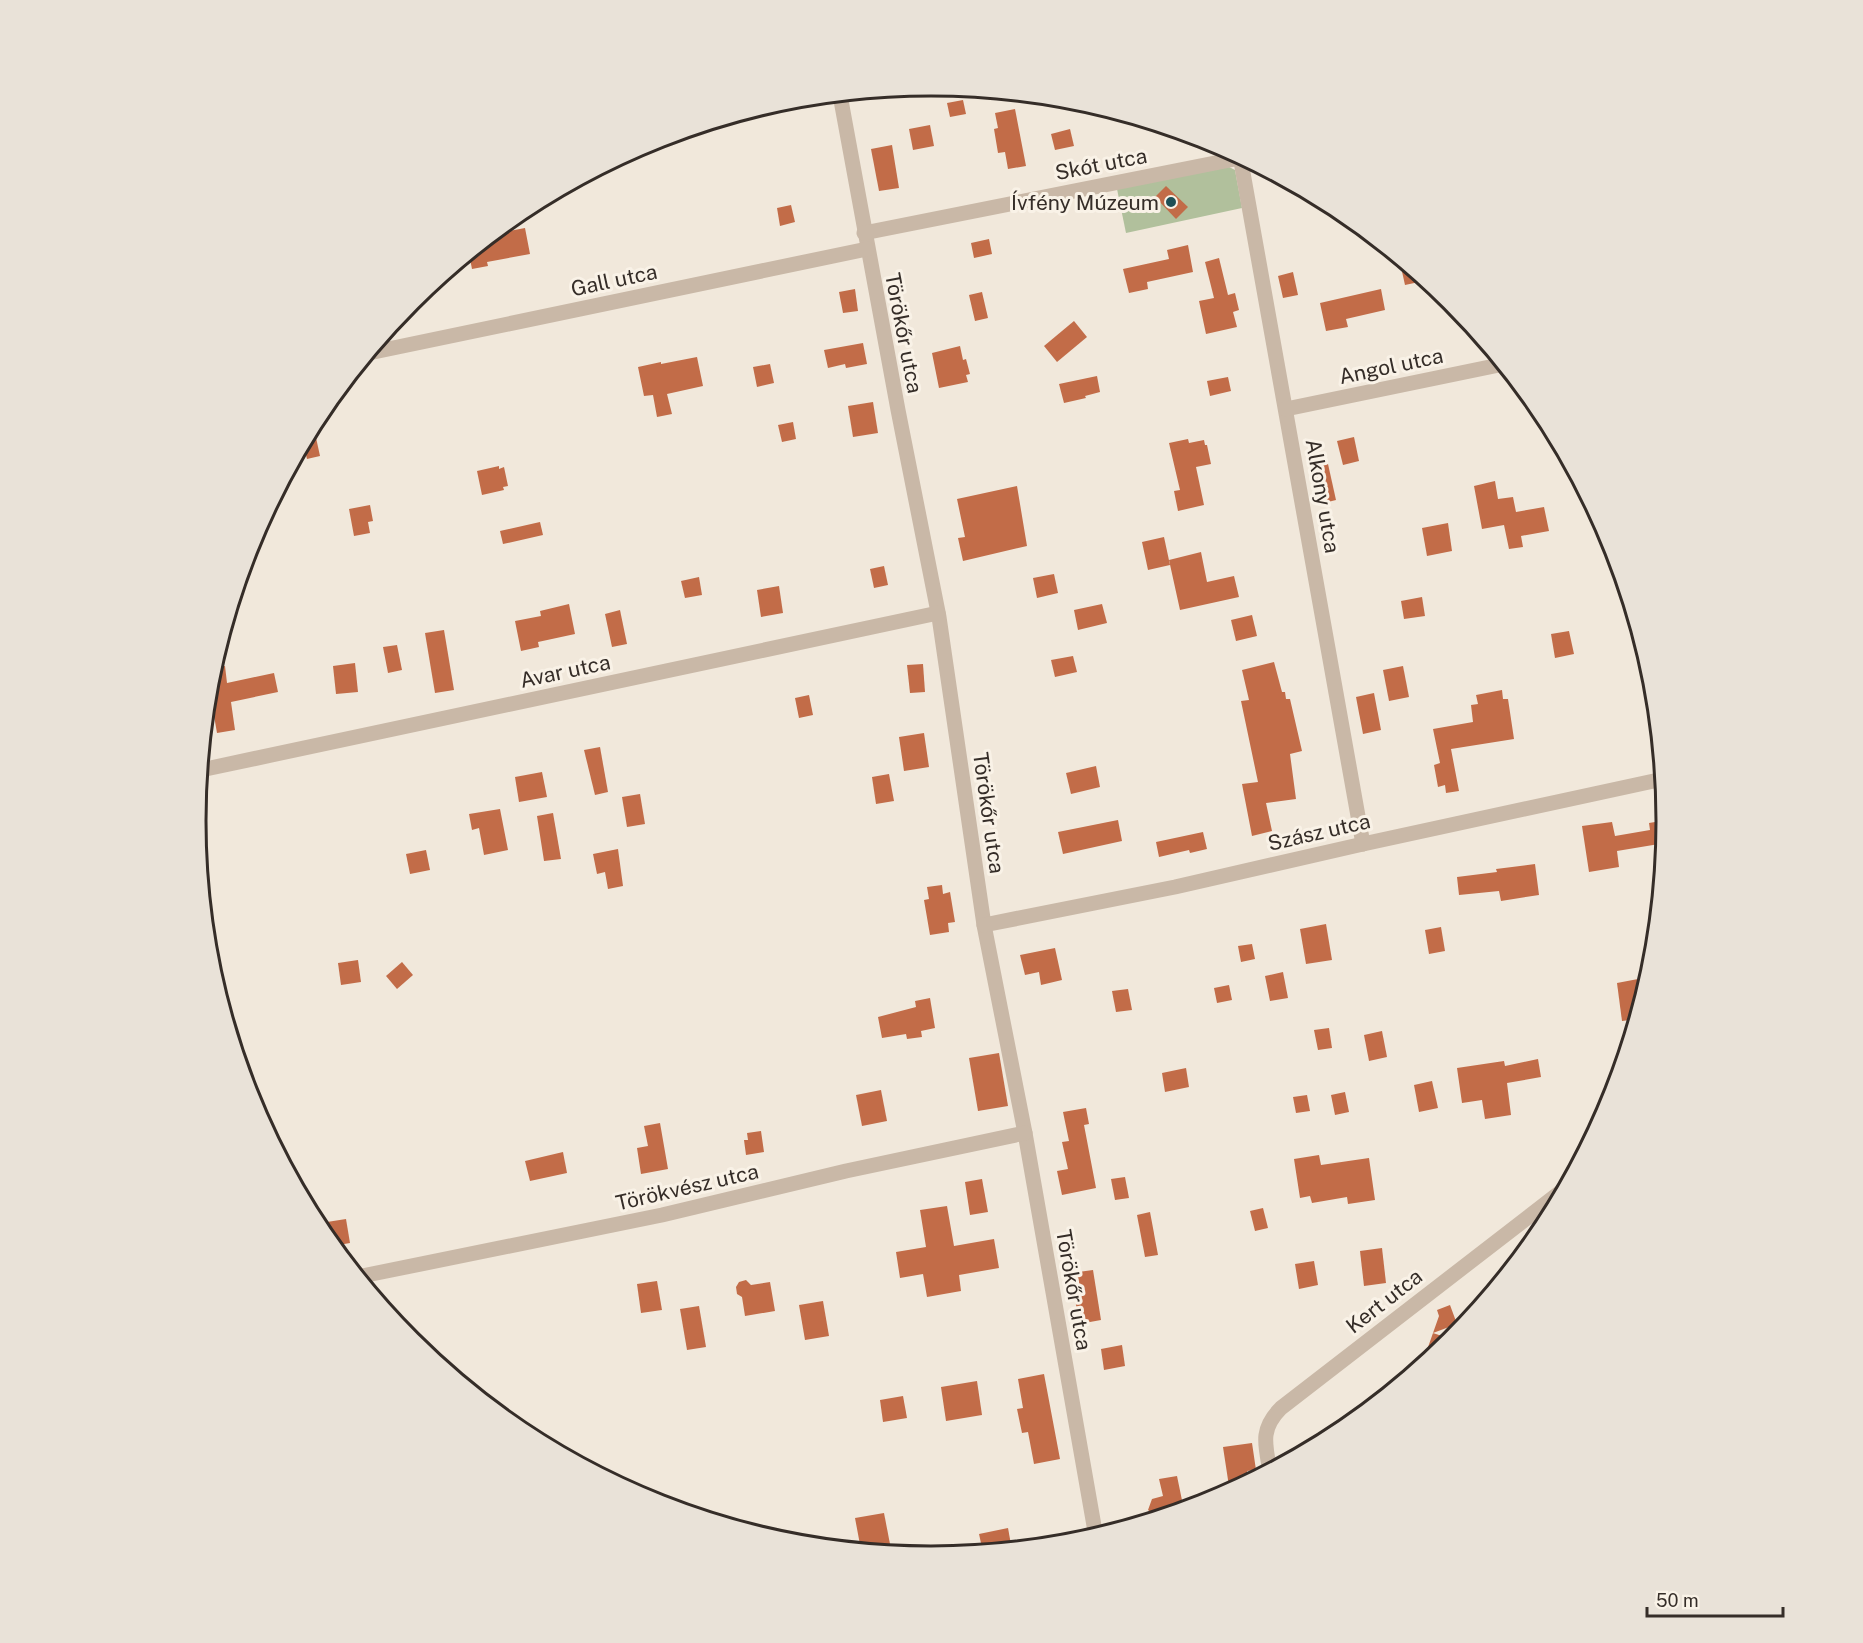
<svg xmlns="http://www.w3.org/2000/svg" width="1863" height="1643" viewBox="0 0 1863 1643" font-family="'Public Sans',sans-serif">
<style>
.green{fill:#b1c09c}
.building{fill:#c26c48}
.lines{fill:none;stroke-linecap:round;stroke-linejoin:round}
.minor{stroke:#c9b8a7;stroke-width:15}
.poi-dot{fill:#1e4f56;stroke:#f9f2e7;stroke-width:2}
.labels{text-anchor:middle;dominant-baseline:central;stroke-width:6;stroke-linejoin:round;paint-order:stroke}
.street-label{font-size:21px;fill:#352d28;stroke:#f9f2e7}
.poi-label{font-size:21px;fill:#352d28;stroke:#f9f2e7;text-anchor:end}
.rim{fill:none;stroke:#352d28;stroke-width:3}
</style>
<rect width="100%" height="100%" fill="#f1e8db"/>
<polygon class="green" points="1229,167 1235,170 1242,208 1126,233 1117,189"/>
<g class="building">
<polygon points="963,100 966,114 950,117 947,103"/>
<polygon points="1015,109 1026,166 1008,169 1005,152 998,153 994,129 998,128 995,113"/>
<polygon points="930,125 934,146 913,150 909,129"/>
<polygon points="1070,129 1074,146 1055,150 1051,134"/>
<polygon points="892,145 899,188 879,191 871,149"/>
<polygon points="1166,186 1188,207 1176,219 1155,197"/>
<polygon points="791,205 795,222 780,226 777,208"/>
<polygon points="525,228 530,254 487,262 488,266 472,269 469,254 493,234"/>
<polygon points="989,239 992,254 974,258 971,243"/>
<polygon points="1188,245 1193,272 1147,282 1148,289 1129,293 1123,269 1169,259 1167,250"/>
<polygon points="1219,258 1228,295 1235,293 1239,310 1233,312 1237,327 1206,334 1199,301 1214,298 1205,262"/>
<polygon points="1399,258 1417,273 1419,282 1405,285"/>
<polygon points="1293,272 1298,295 1283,298 1278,276"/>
<polygon points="855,289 858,311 843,313 839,292"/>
<polygon points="1381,289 1385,310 1346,319 1348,327 1326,331 1320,303"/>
<polygon points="982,292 988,318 975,321 969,295"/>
<polygon points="1074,321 1087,337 1057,362 1044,346"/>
<polygon points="863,343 867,364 846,368 845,364 828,368 824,350"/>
<polygon points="960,346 963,360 966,359 970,374 966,375 968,382 939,388 932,353"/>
<polygon points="697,357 703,386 667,394 672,414 657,417 653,395 644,396 638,367 661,362 661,364"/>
<polygon points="770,364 774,383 757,387 753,367"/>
<polygon points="1097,376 1100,392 1085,396 1086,398 1064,403 1059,384"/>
<polygon points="1228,377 1231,391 1210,396 1207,381"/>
<polygon points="873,402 878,433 853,437 848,406"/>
<polygon points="793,422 796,439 782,442 778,425"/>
<polygon points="313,424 320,456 307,459 303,443"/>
<polygon points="1354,437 1359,461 1343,465 1337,441"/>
<polygon points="1188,439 1189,443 1204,440 1205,445 1207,445 1211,464 1196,467 1204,505 1178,511 1174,491 1180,490 1169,443"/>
<polygon points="1328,464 1336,500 1320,504 1312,468"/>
<polygon points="499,466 499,469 504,467 508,486 503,487 504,490 482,495 477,471"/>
<polygon points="1495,481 1498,499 1513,497 1516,512 1544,507 1549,531 1521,536 1523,547 1509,549 1504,525 1482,529 1474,486"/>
<polygon points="1017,486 1027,546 963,561 958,538 965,537 957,499"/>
<polygon points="370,505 373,521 368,522 370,533 354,536 349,509"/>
<polygon points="540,522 543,535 503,544 500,531"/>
<polygon points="1448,523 1452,551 1427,556 1422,528"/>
<polygon points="1164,537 1170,565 1148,570 1142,542"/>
<polygon points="1201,552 1207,582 1234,576 1239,597 1180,610 1169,560"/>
<polygon points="884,566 888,585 874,588 870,569"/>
<polygon points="1054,574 1058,593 1037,598 1033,578"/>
<polygon points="699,577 702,595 685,598 681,581"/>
<polygon points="779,586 783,613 761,617 757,590"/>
<polygon points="1422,597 1425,616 1404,619 1401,601"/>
<polygon points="569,604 575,634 538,642 539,647 521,651 515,621 541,616 540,611"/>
<polygon points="1102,604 1107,623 1078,630 1074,610"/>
<polygon points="620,610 627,644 612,647 605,614"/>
<polygon points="1252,615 1257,636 1236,641 1231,620"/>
<polygon points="444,630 454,690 435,693 425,633"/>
<polygon points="1569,631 1574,654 1555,658 1551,634"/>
<polygon points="397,645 402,670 388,673 383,647"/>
<polygon points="1073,656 1077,672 1055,677 1051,660"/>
<polygon points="1274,662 1282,692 1285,692 1286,699 1290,699 1302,751 1290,754 1296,799 1266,803 1272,831 1252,836 1242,784 1258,782 1241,701 1249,700 1242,670"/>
<polygon points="355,663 358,692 336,694 333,666"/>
<polygon points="923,664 925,692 910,693 907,665"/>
<polygon points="225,666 227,683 274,673 278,692 231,702 235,730 217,733 209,687 210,678 213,668"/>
<polygon points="1403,666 1409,697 1389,701 1383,670"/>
<polygon points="1502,690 1503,699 1508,699 1514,739 1451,749 1459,791 1446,793 1445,785 1438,787 1434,765 1440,763 1433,729 1473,722 1471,705 1478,704 1476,695"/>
<polygon points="1374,693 1381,730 1363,734 1356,697"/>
<polygon points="809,695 813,715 799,718 795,698"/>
<polygon points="924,733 929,767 904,771 899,737"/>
<polygon points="600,747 608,792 595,795 584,750"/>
<polygon points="1096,766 1100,787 1071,794 1066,773"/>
<polygon points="542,772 547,797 519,802 515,777"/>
<polygon points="889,774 894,801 876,804 872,777"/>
<polygon points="640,794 645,824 627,827 622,797"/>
<polygon points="500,809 508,850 484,855 479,828 472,830 469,814"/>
<polygon points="553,813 561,859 544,861 537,816"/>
<polygon points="1118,820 1122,841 1063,854 1058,832"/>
<polygon points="1667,820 1665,843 1617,851 1619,867 1589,872 1582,826 1612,822 1615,836 1650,830 1649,823"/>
<polygon points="1203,832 1207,849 1190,853 1189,850 1159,857 1156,842"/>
<polygon points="618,849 623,886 608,889 605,872 597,874 593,854"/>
<polygon points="426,850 430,870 410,874 406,854"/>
<polygon points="1535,864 1539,895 1501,901 1499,891 1459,895 1457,877 1497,872 1496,869"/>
<polygon points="942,885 943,894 950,892 955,922 948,923 949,932 930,935 924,900 929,899 927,887"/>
<polygon points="1326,924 1332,960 1306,964 1300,929"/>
<polygon points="1441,927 1445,951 1429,954 1425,930"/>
<polygon points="1252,944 1255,959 1241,962 1238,946"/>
<polygon points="1055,948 1062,980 1041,985 1039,972 1025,975 1020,955"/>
<polygon points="358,960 361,982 341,985 338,963"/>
<polygon points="402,962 413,975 397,989 386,976"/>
<polygon points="1283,972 1288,998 1270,1001 1265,976"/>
<polygon points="1638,979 1642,1004 1637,1019 1622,1021 1617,983"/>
<polygon points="1229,985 1232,1000 1217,1003 1214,988"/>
<polygon points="1128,989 1132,1010 1116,1012 1112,991"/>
<polygon points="930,998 935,1028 921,1031 922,1037 907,1039 906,1034 882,1038 878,1017 916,1007 915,1001"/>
<polygon points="1329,1028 1332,1048 1318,1050 1314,1030"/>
<polygon points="1382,1031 1387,1057 1369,1061 1364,1035"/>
<polygon points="999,1053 1008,1106 978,1111 969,1058"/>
<polygon points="1538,1059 1541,1077 1507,1083 1511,1115 1485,1119 1482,1100 1462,1103 1457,1068 1504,1061 1505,1066"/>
<polygon points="1186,1068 1189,1087 1165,1092 1162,1073"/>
<polygon points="1432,1081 1438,1108 1419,1112 1414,1085"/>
<polygon points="881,1090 887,1121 862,1126 856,1095"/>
<polygon points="1345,1092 1349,1112 1335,1115 1331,1095"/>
<polygon points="1307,1095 1310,1111 1296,1113 1293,1097"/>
<polygon points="1086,1108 1089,1124 1084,1125 1096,1188 1062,1195 1057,1171 1068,1169 1062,1142 1069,1141 1063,1112"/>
<polygon points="660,1123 668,1169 641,1174 637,1148 648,1146 644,1126"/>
<polygon points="761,1131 764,1152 746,1155 744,1140 748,1140 747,1133"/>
<polygon points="563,1152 567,1173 530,1181 525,1161"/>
<polygon points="1319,1155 1321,1165 1369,1158 1375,1200 1348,1204 1347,1197 1312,1203 1310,1196 1300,1198 1294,1159"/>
<polygon points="1125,1177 1129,1198 1115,1200 1111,1179"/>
<polygon points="982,1179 988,1212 970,1215 965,1182"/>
<polygon points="947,1206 954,1246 994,1239 999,1268 959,1275 961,1291 927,1297 923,1274 900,1278 896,1252 926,1247 920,1210"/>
<polygon points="1263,1208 1268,1228 1255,1231 1250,1211"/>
<polygon points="1150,1212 1158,1255 1145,1257 1137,1215"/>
<polygon points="346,1219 350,1243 333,1246 330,1243 327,1222"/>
<polygon points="1382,1248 1386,1283 1364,1286 1360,1251"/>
<polygon points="1314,1261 1318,1285 1299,1289 1295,1264"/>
<polygon points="1093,1270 1101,1320 1079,1324 1071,1273"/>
<polygon points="746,1280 751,1285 770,1282 775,1311 745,1316 742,1297 737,1294 736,1287 739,1282"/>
<polygon points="657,1281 662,1310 641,1313 637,1284"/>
<polygon points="823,1301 829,1336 805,1340 799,1305"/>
<polygon points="1450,1305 1457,1324 1433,1333 1454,1340 1421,1367 1439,1316 1437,1310"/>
<polygon points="699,1306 706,1347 687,1350 680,1309"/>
<polygon points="1122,1345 1125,1366 1104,1370 1101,1349"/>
<polygon points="1044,1374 1060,1459 1034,1464 1028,1432 1022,1433 1017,1409 1023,1408 1018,1379"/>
<polygon points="977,1381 982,1415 946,1421 941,1387"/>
<polygon points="903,1396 907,1418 883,1422 880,1400"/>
<polygon points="1252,1443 1256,1470 1247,1471 1249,1482 1230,1493 1223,1447"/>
<polygon points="1177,1476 1184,1510 1157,1517 1148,1510 1152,1499 1163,1496 1159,1479"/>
<polygon points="884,1513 890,1544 861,1550 855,1518"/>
<polygon points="1008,1528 1012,1550 983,1552 979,1534"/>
</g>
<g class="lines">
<g class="minor">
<polyline points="840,95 898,410 939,617 984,925 1025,1133 1096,1537"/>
<polyline points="1240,156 1363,844"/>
<polyline points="864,233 1240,158"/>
<polyline points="369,353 867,249"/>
<polyline points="1286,409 1504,364"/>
<polyline points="201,770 938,613"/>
<polyline points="984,925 1175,887 1363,844 1663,779"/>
<polyline points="357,1277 662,1215 846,1171 1025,1133"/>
<path d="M1270 1471C1265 1444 1260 1429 1281 1408L1567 1187"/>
</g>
</g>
<circle class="poi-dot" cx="1171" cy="202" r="6"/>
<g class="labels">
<g class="street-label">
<text transform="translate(1101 164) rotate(-11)">Skót utca</text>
<text transform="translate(614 280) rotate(-12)">Gall utca</text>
<text transform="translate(904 333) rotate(79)">Törökőr utca</text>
<text transform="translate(1391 366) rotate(-12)">Angol utca</text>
<text transform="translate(1323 496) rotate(80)">Alkony utca</text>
<text transform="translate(565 671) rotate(-12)">Avar utca</text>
<text transform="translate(989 813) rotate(82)">Törökőr utca</text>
<text transform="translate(1319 832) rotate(-13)">Szász utca</text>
<text transform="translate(687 1187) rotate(-13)">Törökvész utca</text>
<text transform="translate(1074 1290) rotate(80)">Törökőr utca</text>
<text transform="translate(1384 1301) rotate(-38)">Kert utca</text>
</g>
<g class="poi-label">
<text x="1159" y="202">Ívfény Múzeum</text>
</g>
</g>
<path d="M0 0H1863V1643H0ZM206 821a725 725 0 1 1 1450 0a725 725 0 1 1-1450 0Z" fill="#e9e2d8" fill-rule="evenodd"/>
<path class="rim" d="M206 821a725 725 0 1 1 1450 0a725 725 0 1 1-1450 0Z"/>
<path d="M1647 1607v9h136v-9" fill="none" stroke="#352d28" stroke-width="3"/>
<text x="1656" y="1607" font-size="18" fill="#352d28" stroke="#f9f2e7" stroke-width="4.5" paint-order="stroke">50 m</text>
</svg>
